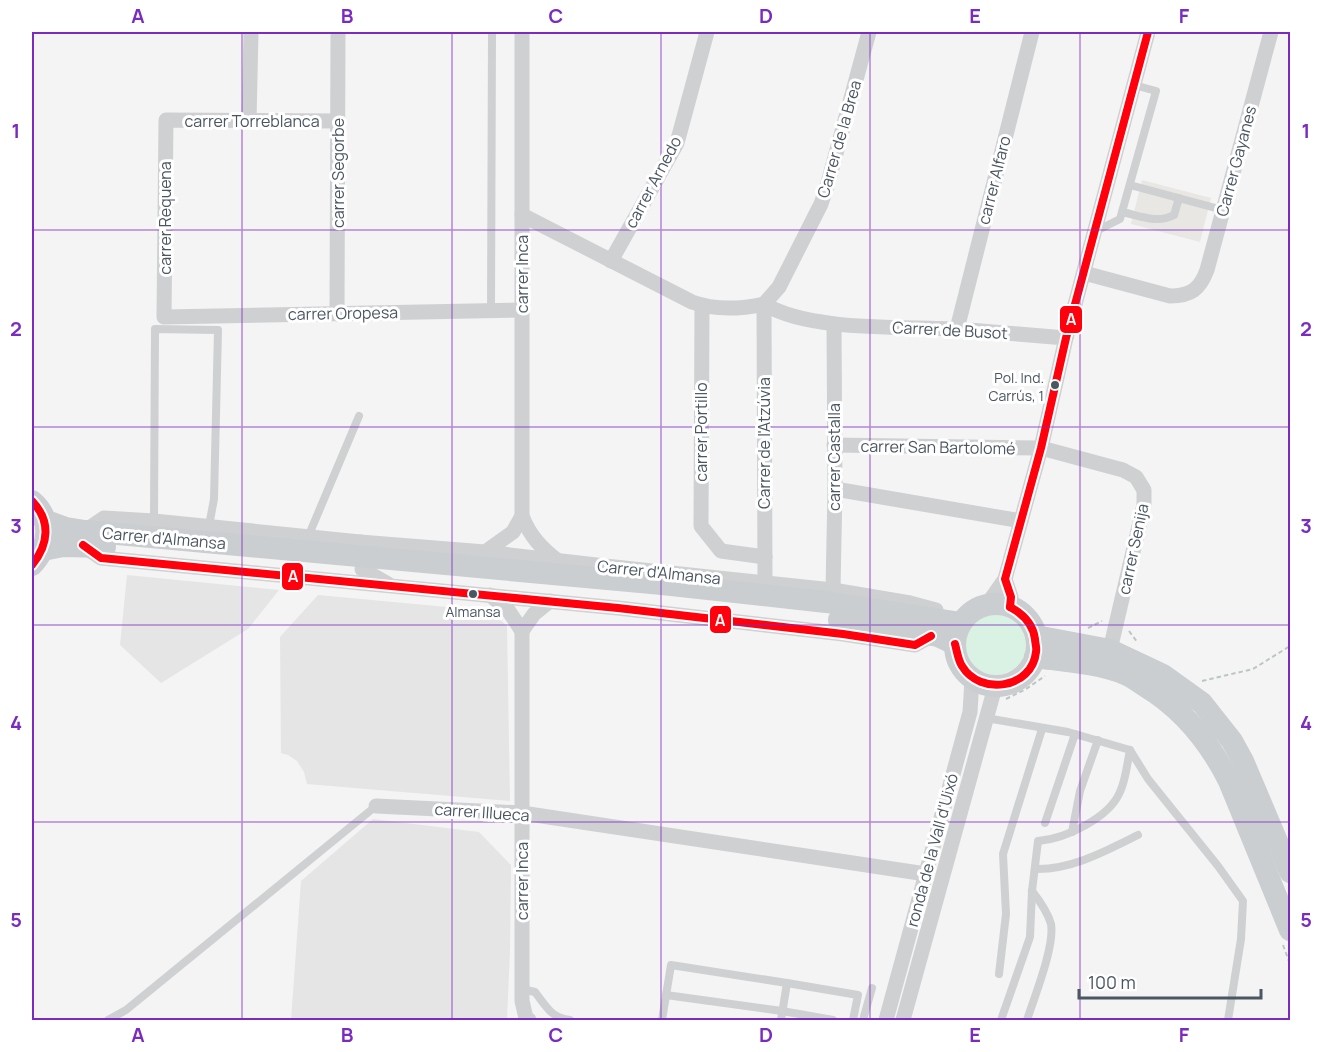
<svg xmlns="http://www.w3.org/2000/svg" width="1322" height="1052" viewBox="0 0 1322 1052" font-family="Manrope,sans-serif">
<style>
.commercial{fill:#e8e7e3}
.education{fill:#e6e5e6}
.green{fill:#d9f2e3}
.lines{fill:none;stroke-linecap:round;stroke-linejoin:round}
.path{stroke:#bcc7c4;stroke-width:2;stroke-dasharray:4.5 3;stroke-linecap:butt}
.lane{stroke:#ced0d2;stroke-width:8}
.street{stroke:#ced0d2;stroke-width:15}
.primary{stroke:#caced1;stroke-width:22}
.bus-1-casing{stroke:#fff;stroke-width:12}
.bus-1{stroke:#ff010c;stroke-width:8}
.grid{fill:none;stroke:#7b2cbf;stroke-width:1.5;stroke-opacity:0.55}
.bus-dot{fill:#4a5661;stroke:#fff;stroke-width:2}
.labels{text-anchor:middle;dominant-baseline:central;stroke-width:6;stroke-linejoin:round;paint-order:stroke}
.bus-label{font-size:14px;fill:#4a5661;stroke:#fff;text-anchor:end}
.street-label{font-size:16px;fill:#4a5661;stroke:#fff}
.line-badge{stroke:#fff;stroke-width:2}
.badge-label{font-size:16px;text-anchor:middle;font-weight:bold;fill:#fff}
.neatline{fill:none;stroke:#7b2cbf;stroke-width:2}
.grid-label{font-size:20px;text-anchor:middle;font-weight:bold;fill:#7b2cbf}
</style>
<rect width="100%" height="100%" fill="#f4f4f4"/>
<polygon class="commercial" points="1142,180 1211,198 1200,242 1131,224"/>
<g class="education">
<polygon points="127,575 279,590 248,629 161,683 120,645"/>
<polygon points="318,595 490,611 507,626 510,801 307,784 304,772 297,761 288,755 281,753 280,637"/>
<polygon points="373,819 479,832 511,865 510,951 507,1020 291,1020 301,881"/>
</g>
<circle class="green" cx="995" cy="643" r="32"/>
<g class="lines">
<g class="path">
<polyline points="1088,628 1102,621"/>
<polyline points="1129,631 1138,643"/>
<polyline points="1202,681 1253,669 1290,646"/>
<polyline points="1006,699 1026,689 1045,676"/>
<polyline points="1283,945 1290,964"/>
</g>
<g class="lane">
<polyline points="1130,185 1223,210"/>
<path d="M1122 212C1140 216 1157 224 1174 215L1179 198"/>
<polyline points="1096,231 1120,219 1156,91 1134,85"/>
<polyline points="491,311 492,32"/>
<polyline points="154,521 155,329 218,330 214,499 209,526"/>
<polyline points="308,537 359,416"/>
<path d="M986 718 1068 732 1130 750C1127 764 1126 779 1120 792 1109 818 1065 839 1038 841L1032 891 1030 937 1001 1020"/>
<polyline points="1130,750 1148,779 1218,866 1243,901 1241,939 1228,1020"/>
<polyline points="1045,823 1075,734"/>
<polyline points="1072,832 1080,791 1098,740"/>
<path d="M1035 869C1071 870 1106 851 1138 835"/>
<polyline points="999,974 1006,914 1003,854 1042,729"/>
<polyline points="787,983 858,995 853,1020"/>
<path d="M522 989 535 992C546 1006 551 1018 570 1020"/>
<polyline points="666,995 782,1011 833,1020"/>
<polyline points="108,1020 126,1010 376,806"/>
<polyline points="662,1020 671,965 787,983 781,1020"/>
<polyline points="863,1020 872,988"/>
<path d="M1027 1020C1034 998 1055 946 1051 924 1048 913 1039 900 1032 891"/>
</g>
<g class="street">
<polyline points="249,121 251,32"/>
<polyline points="338,121 166,120 164,317 522,310"/>
<path d="M522 215 692 302C714 310 741 309 764 304L779 287 821 204 828 183 869 32"/>
<polyline points="611,261 677,143 707,32"/>
<path d="M1084 273 1170 296C1191 296 1200 289 1207 270L1271 32"/>
<path d="M764 304C810 332 902 326 957 329 993 332 1030 335 1066 338"/>
<polyline points="764,304 765,582"/>
<polyline points="702,306 701,526 721,551 765,557"/>
<polyline points="337,314 338,32"/>
<polyline points="957,329 1032,32"/>
<polyline points="834,445 1041,448 1123,470 1136,477 1144,490 1144,505 1110,650"/>
<polyline points="835,489 1021,521"/>
<polyline points="522,516 522,32"/>
<polyline points="85,531 104,518 154,521 360,542 369,547"/>
<polyline points="360,542 485,552 605,566 833,590 910,603 936,610"/>
<polyline points="85,547 101,558 618,608 843,634 915,645 931,636"/>
<path d="M485 552 513 532 522 516C530 536 541 548 558 561"/>
<polyline points="362,569 388,584"/>
<polyline points="1005,579 1011,597 1010,607"/>
<polyline points="833,590 835,489 834,324"/>
<polyline points="490,595 508,610 522,631 534,614 550,601"/>
<polyline points="986,606 1005,579 1041,448 1066,338 1148,32"/>
<polyline points="522,631 522,1001 526,1018 529,1020"/>
<polyline points="376,806 522,813 926,874"/>
<polyline points="886,1020 970,712 972,679"/>
<polyline points="903,1020 995,687"/>
</g>
<g class="primary">
<path d="M32 501C53 519 49 547 32 565"/>
<polyline points="44,520 66,528 85,531 662,584 826,602 961,623"/>
<polyline points="43,550 63,546 105,547"/>
<circle cx="996" cy="645" r="41"/>
<polyline points="839,620 938,636 955,644"/>
<polyline points="1036,636 1110,650 1163,675 1202,703 1232,741 1243,761 1290,872"/>
<path d="M1035 657C1064 661 1098 663 1125 674 1132 677 1139 682 1145 686 1183 709 1209 741 1229 781L1290 930"/>
</g>
<defs>
<g id="bus-1">
<path d="M32 501C51 521 49 544 32 565"/>
<polyline points="83,545 101,558 618,608 843,634 915,645 931,636"/>
<polyline points="1010,607 1011,597 1005,579 1041,448 1066,338 1148,32"/>
<path d="M955 644C957 651 958 660 962 666 980 696 1032 689 1036 652 1037 648 1035 643 1035 639 1033 624 1023 614 1010 607"/>
</g>
</defs>
<use href="#bus-1" class="bus-1-casing"/>
<use href="#bus-1" class="bus-1"/>
</g>
<path class="grid" d="M242 32V1020M452 32V1020M661 32V1020M870 32V1020M1080 32V1020M32 230H1290M32 427H1290M32 625H1290M32 822H1290"/>
<g class="bus-dot">
<circle cx="1055" cy="385" r="5"/>
<circle cx="473" cy="594" r="5"/>
</g>
<g class="labels">
<g class="bus-label">
<text x="1044" y="377">Pol. Ind.<tspan x="1044" dy="18">Carrús, 1</tspan></text>
<text x="473" y="611" text-anchor="middle">Almansa</text>
</g>
<g class="street-label">
<text x="252" y="121">carrer Torreblanca</text>
<text transform="translate(839 139) rotate(-74)">Carrer de la Brea</text>
<text transform="translate(1236 161) rotate(-75)">Carrer Gayanes</text>
<text transform="translate(338 173) rotate(-90)">carrer Segorbe</text>
<text transform="translate(994 180) rotate(-76)">carrer Alfaro</text>
<text transform="translate(653 182) rotate(-62)">carrer Arnedo</text>
<text transform="translate(165 218) rotate(-90)">carrer Requena</text>
<text transform="translate(522 274) rotate(-90)">carrer Inca</text>
<text transform="translate(343 313) rotate(-1)">carrer Oropesa</text>
<text transform="translate(950 330) rotate(3)">Carrer de Busot</text>
<text transform="translate(701 432) rotate(-90)">carrer Portillo</text>
<text transform="translate(764 443) rotate(-90)">Carrer de l'Atzúvia</text>
<text transform="translate(938 447) rotate(1)">carrer San Bartolomé</text>
<text transform="translate(834 457) rotate(-90)">carrer Castalla</text>
<text transform="translate(164 538) rotate(5)">Carrer d'Almansa</text>
<text transform="translate(1133 549) rotate(-78)">carrer Senija</text>
<text transform="translate(659 572) rotate(6)">Carrer d'Almansa</text>
<text transform="translate(482 812) rotate(4)">carrer Illueca</text>
<text transform="translate(932 850) rotate(-75)">ronda de la Vall d'Uixó</text>
<text transform="translate(522 881) rotate(-90)">carrer Inca</text>
</g>
</g>
<g class="line-badge">
<rect x="1059" y="305" width="24" height="29" rx="6" fill="#ff010c"/>
<rect x="281" y="562" width="23" height="29" rx="6" fill="#ff010c"/>
<rect x="709" y="605" width="23" height="29" rx="6" fill="#ff010c"/>
</g>
<g class="badge-label">
<text x="1071" y="325">A</text>
<text x="293" y="582">A</text>
<text x="720" y="626">A</text>
</g>
<rect width="1322" height="1052" fill="none" stroke="#ffffff" stroke-width="66"/>
<path d="M1079 989v9h182v-9" fill="none" stroke="#4a5661" stroke-width="3"/>
<text x="1088" y="989" font-size="18" fill="#4a5661" stroke="#ffffff" stroke-width="4.5" paint-order="stroke">100 m</text>
<rect x="33" y="33" width="1256" height="986" class="neatline"/>
<g class="grid-label">
<text x="138" y="23">A</text>
<text x="347" y="23">B</text>
<text x="556" y="23">C</text>
<text x="766" y="23">D</text>
<text x="975" y="23">E</text>
<text x="1184" y="23">F</text>
<text x="16" y="138">1</text>
<text x="1306" y="138">1</text>
<text x="16" y="336">2</text>
<text x="1306" y="336">2</text>
<text x="16" y="533">3</text>
<text x="1306" y="533">3</text>
<text x="16" y="730">4</text>
<text x="1306" y="730">4</text>
<text x="16" y="927">5</text>
<text x="1306" y="927">5</text>
<text x="138" y="1042">A</text>
<text x="347" y="1042">B</text>
<text x="556" y="1042">C</text>
<text x="766" y="1042">D</text>
<text x="975" y="1042">E</text>
<text x="1184" y="1042">F</text>
</g>
</svg>
